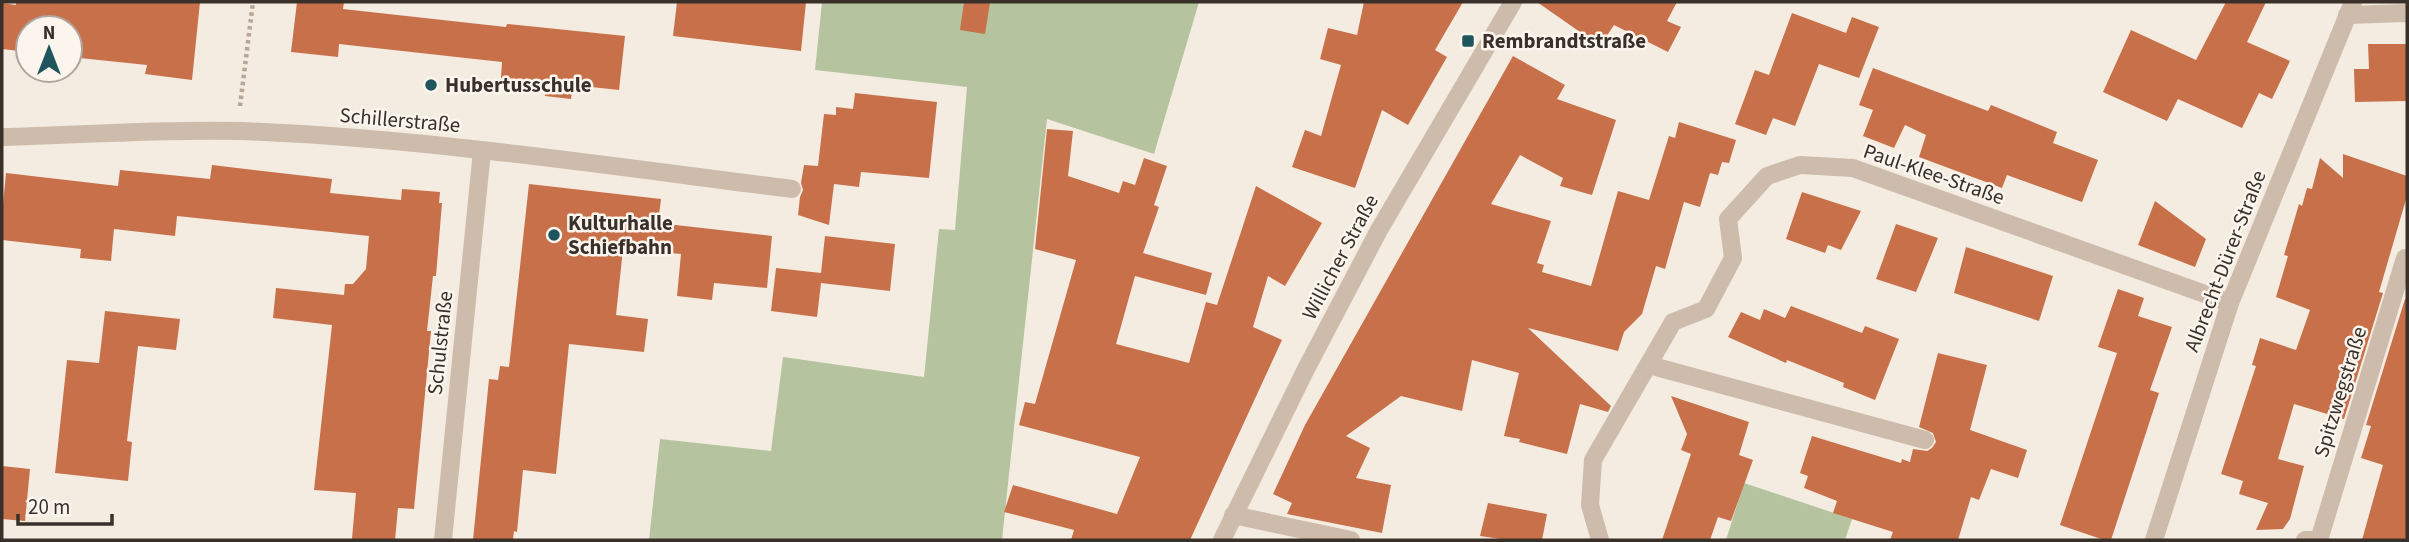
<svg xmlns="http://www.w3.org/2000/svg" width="2409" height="542" viewBox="0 0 2409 542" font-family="'Source Sans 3',sans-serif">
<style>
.green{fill:#b5c49f}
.building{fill:#c8704a}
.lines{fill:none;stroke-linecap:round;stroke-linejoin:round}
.path{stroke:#b9a695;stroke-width:4.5;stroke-dasharray:3.5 3.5;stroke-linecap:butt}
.minor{stroke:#cdbcab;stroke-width:18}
.poi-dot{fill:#1f565d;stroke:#fbf5ed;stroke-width:2.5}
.labels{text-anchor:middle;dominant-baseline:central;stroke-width:5;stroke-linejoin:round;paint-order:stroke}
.poi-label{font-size:21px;font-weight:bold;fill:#3a302a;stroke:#fbf5ed;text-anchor:start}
.street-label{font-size:21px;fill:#3a302a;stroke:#fbf5ed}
</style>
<rect width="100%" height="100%" fill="#f4ece0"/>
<g class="green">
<polygon points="822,2 1199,2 1154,154 1047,119 1002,540 649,540 660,439 771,451 783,357 924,377 939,229 955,230 967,87 815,70"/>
<polygon points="1744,483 1852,519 1845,540 1726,540"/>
</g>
<g class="building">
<polygon points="16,2 200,2 192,80 145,74 147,65 70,57 70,28 28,28 28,52 2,49 2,3 16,5"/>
<polygon points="297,2 344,2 343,9 506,27 507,24 625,36 619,90 573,85 571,99 545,96 547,82 501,78 502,62 339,44 338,57 291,52"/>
<polygon points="677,2 806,2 801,51 673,36"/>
<polygon points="964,2 990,2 985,34 960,30"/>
<polygon points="1364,2 1463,2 1435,50 1447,57 1408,125 1382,110 1355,188 1292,167 1305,130 1321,136 1341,65 1320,59 1328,28 1357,35"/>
<polygon points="1537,2 1677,2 1667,21 1681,27 1668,52 1614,25 1600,46"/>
<polygon points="2226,2 2266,2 2247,42 2290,61 2272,99 2259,93 2242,128 2178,99 2167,121 2103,92 2131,30 2196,60"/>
<polygon points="1792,13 1846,33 1852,17 1879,27 1859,78 1819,64 1795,126 1773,118 1766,135 1735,124 1755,70 1769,75"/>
<polygon points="2368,44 2407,44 2407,101 2355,102 2354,69 2369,69"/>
<polygon points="1513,56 1565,85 1557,99 1616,120 1592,195 1560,186 1563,178 1520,155 1491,204 1551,221 1537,263 1544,265 1542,272 1591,286 1618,191 1649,200 1669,136 1675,138 1679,122 1736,140 1729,163 1722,162 1718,175 1710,173 1700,207 1684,202 1665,269 1656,266 1642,314 1624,332 1618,351 1528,328 1611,406 1608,412 1580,404 1567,454 1519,442 1520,439 1504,436 1519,373 1472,360 1462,411 1401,396 1346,436 1370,448 1356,478 1391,485 1382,533 1287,514 1292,503 1273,494 1305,425"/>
<polygon points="1873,68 1988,111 1991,105 2057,132 2053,143 2098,160 2082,202 2007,175 2002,188 1919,157 1926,135 1905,125 1894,148 1863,136 1873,110 1859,105"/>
<polygon points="855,93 937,102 929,178 861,172 859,187 834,184 829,225 798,215 800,197 803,190 801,183 804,165 818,166 824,114 836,115 836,107 853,109"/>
<polygon points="1047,129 1073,131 1068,176 1119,193 1123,181 1135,185 1144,158 1167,166 1154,205 1159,207 1143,253 1212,273 1206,295 1135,276 1116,344 1189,363 1206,302 1217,305 1256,186 1322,223 1285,286 1268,276 1253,327 1282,340 1190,540 1071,540 1074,530 1004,512 1013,485 1117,514 1140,457 1019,425 1025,402 1035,404 1076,260 1035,249"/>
<polygon points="2343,154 2407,176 2407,196 2379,292 2383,293 2344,419 2294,404 2278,459 2304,466 2290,519 2283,529 2256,530 2268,503 2239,494 2243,481 2221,474 2256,366 2252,365 2260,338 2296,350 2310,310 2276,297 2288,256 2284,255 2299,204 2302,206 2307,188 2312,189 2320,158 2343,178"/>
<polygon points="212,165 332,179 330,193 401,200 402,189 440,192 439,203 442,203 436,276 433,276 427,331 431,331 414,509 398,508 395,540 352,539 356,493 314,490 332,325 273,318 276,288 344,295 345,284 353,284 366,269 369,236 177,216 175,236 114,229 111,261 80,258 81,249 2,240 2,215 6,173 118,186 120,170 210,179"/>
<polygon points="529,184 661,199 658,223 772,236 767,288 714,283 712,300 677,296 681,254 623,249 616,315 648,319 644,352 569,344 556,474 523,470 517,532 514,531 513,540 473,540 489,379 498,380 500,366 509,367"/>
<polygon points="1802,192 1861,211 1841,250 1828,245 1825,253 1786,239"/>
<polygon points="2155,201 2206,239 2195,267 2138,245"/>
<polygon points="1896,224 1938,238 1916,292 1876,279"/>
<polygon points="825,236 895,244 890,291 821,283 817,317 771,311 776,268 821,273"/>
<polygon points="1966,247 2053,276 2039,321 1954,293"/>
<polygon points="2118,289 2144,298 2138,316 2172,327 2150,390 2159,393 2111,540 2104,540 2060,525 2117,353 2098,347"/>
<polygon points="2405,299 2407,299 2407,540 2362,540 2383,465 2361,458 2371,426 2366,425"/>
<polygon points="1791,306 1862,333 1865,326 1899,339 1875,400 1843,387 1844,383 1787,360 1786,363 1728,337 1741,312 1760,320 1764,309 1785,318"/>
<polygon points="105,311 180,319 176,350 138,346 127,441 132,442 128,481 55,473 67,360 99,363"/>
<polygon points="1938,353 1987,365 1970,430 2027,450 2018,478 1991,469 1979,500 1971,497 1958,540 1890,540 1893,532 1833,513 1837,501 1804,488 1808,476 1800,473 1812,436 1901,463 1902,459 1910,462 1913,449 1927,451 1932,448 1936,442 1933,433 1919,427"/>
<polygon points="1671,396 1749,422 1739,455 1753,460 1731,521 1718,517 1710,540 1662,540 1691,454 1681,450 1687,434"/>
<polygon points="2,466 30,469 25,521 2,519"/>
<polygon points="1488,503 1547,514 1542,540 1508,540 1480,536"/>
</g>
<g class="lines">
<polyline class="path" points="240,106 253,2"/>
<g class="minor">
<polyline points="2347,15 2407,13"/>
<path d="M2 137C81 135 161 129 240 131 425 138 609 166 792 189"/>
<polyline points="1649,365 1925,440"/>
<polyline points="1233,515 1351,540"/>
<polyline points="443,540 482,151"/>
<polyline points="1222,540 1306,369 1379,230 1513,2"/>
<polyline points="1600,540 1590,505 1593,460 1673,322 1706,309 1733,258 1728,219 1767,176 1800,165 1853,168 2230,303"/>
<polyline points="2154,540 2230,303 2353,2"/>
<polyline points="2305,540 2319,540 2405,258"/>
</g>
</g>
<g class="poi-dot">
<rect x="1461" y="34" width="14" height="14" rx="3.5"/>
<circle cx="431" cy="85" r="7"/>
<circle cx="554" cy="235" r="7"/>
</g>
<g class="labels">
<g class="poi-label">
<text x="1482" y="41">Rembrandtstraße</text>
<text x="445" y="85">Hubertusschule</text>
<text x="568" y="223">Kulturhalle<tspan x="568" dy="24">Schiefbahn</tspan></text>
</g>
<g class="street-label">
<text transform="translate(400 120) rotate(5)">Schillerstraße</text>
<text transform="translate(1934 174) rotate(19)">Paul-Klee-Straße</text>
<text transform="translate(1340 257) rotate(-62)">Willicher Straße</text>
<text transform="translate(2225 261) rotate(-69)">Albrecht-Dürer-Straße</text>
<text transform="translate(440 343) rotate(-84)">Schulstraße</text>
<text transform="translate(2340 392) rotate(-73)">Spitzwegstraße</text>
</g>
</g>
<rect width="2409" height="542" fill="none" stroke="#3a302a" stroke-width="7"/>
<g transform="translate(49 49)"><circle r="33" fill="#fbf5ed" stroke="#aea69f" stroke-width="2"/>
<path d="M0-5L12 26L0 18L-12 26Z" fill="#1f565d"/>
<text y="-10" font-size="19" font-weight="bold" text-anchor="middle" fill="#3a302a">N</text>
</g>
<path d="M18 514v10h94v-10" fill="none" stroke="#3a302a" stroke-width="3.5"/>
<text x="28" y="514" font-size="21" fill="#3a302a" stroke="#fbf5ed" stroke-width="5" paint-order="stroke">20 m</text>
</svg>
